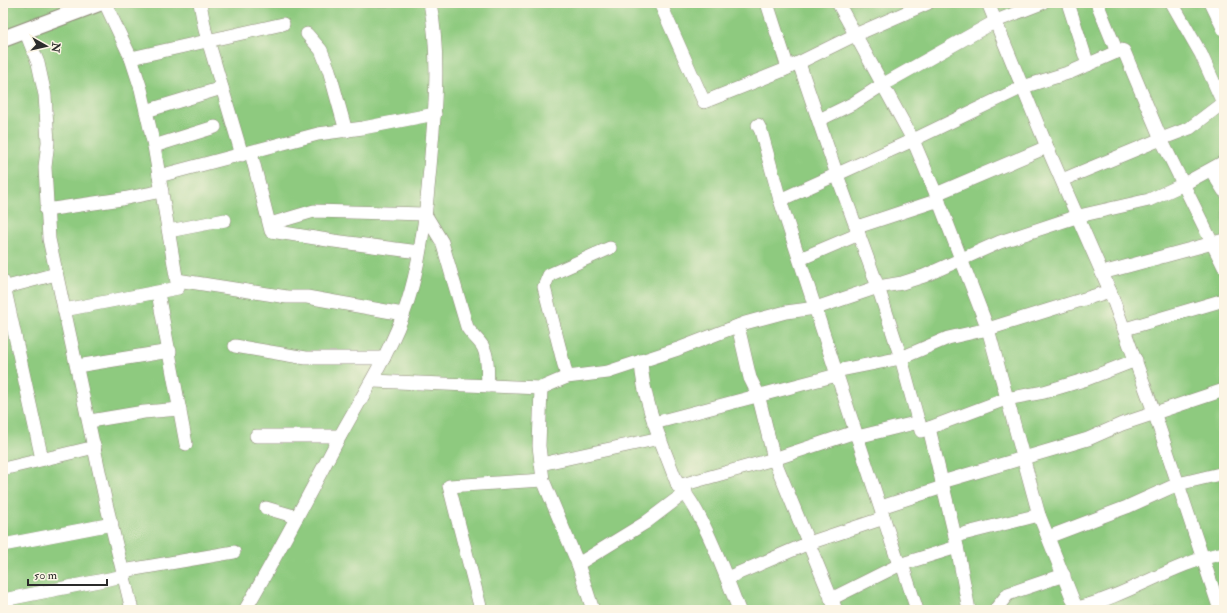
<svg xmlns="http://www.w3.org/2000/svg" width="1227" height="613" viewBox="0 0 1227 613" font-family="'IM FELL Double Pica',serif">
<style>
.green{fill:#8eca7f;stroke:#5c7a55}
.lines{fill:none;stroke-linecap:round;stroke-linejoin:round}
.minor-casing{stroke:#8c8675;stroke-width:14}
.tertiary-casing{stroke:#8c8675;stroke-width:18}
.minor{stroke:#fff;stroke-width:13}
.tertiary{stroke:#fff;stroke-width:16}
</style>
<rect width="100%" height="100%" fill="#fcf5e5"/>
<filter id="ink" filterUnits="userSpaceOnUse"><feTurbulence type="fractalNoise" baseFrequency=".025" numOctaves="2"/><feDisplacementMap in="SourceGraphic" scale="8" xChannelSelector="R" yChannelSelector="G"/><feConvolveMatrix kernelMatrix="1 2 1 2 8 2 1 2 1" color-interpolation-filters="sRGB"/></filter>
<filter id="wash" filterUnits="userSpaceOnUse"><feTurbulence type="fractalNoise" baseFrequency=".012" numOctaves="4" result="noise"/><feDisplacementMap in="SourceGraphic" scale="16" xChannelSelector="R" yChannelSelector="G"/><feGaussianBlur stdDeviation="0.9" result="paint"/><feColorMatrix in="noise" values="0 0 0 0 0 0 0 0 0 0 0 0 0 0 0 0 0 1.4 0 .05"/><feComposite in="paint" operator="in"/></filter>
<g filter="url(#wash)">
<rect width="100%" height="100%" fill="#ede1bf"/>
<rect class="green" x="3" y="3" width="1221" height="607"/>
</g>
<g filter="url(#ink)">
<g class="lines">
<defs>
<g id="minor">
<polyline points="200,3 205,30 242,155"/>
<polyline points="660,3 704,102 784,70 855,35 928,3"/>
<polyline points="767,3 788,68"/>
<polyline points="838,3 913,140 936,194 988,329 1039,515 1077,610"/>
<polyline points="988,3 1047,147 1110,291 1154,412 1220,610"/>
<polyline points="1068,3 1088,65"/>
<polyline points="1097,3 1117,52"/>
<polyline points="1172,3 1201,54 1223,103"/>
<polyline points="1211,3 1224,30"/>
<polyline points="25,30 38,63 45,95 48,142 45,167 49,239 106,503 132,610"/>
<polyline points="307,34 321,50 329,70 346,131"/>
<polyline points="131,58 283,24"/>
<polyline points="799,63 837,175 878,287 901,358 921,431 1006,399 1044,392 1087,379 1136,360"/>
<polyline points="146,111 222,88"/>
<polyline points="819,120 854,103 882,85 996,21 1042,3"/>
<polyline points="758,125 761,131 780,200"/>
<polyline points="154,146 215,127"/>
<polyline points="251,153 271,231 334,241 419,252"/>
<polyline points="1211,170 1224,191"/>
<polyline points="159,176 318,134 363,128 435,114"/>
<polyline points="1062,180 1161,139 1224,267"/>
<polyline points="936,194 1047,147"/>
<polyline points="46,210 122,199 162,191"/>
<path d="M270 224 314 211 425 214 442 242 467 327C471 334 480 341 483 347 489 358 487 374 488 386"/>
<polyline points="857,227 939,200"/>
<polyline points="169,231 225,220"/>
<polyline points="800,259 859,234"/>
<polyline points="1102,273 1224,240"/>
<polyline points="177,280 287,297 307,297 403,314"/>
<polyline points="3,281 42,459"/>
<polyline points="3,288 56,274"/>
<polyline points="158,293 186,444"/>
<polyline points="64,310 178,288 154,146 141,89 131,58 105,3"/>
<polyline points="738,326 750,378 758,394 774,459 836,610"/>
<polyline points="1125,329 1224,300"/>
<polyline points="235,346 306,358 384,358"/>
<path d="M641 361C643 404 663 445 678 486 699 502 728 582 739 610"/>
<polyline points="77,366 170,351"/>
<polyline points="836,371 901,358 948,338 988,329 1110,291"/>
<polyline points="567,377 544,287 549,275 610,248"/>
<polyline points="373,381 541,388 539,446 543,480 578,564 593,610"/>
<polyline points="541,388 567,377 608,372 678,349 745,323 786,312 816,308 878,287 902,283 924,276 1000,242 1079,216 1149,200 1184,184 1224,162"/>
<polyline points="90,421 144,412 180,409"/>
<polyline points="654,423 837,375"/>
<polyline points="929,428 942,482"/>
<polyline points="256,436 340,436"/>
<polyline points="857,437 919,422"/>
<polyline points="541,464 660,438"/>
<polyline points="3,469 95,447"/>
<polyline points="678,486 774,459 855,432"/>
<polyline points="881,507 943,487"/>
<polyline points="266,508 297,517"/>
<polyline points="955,536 1039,515"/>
<polyline points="1048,537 1127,507 1178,484 1224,473"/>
<polyline points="3,545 112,524"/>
<polyline points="578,564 645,523 686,492"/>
<polyline points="902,564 917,610"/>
<polyline points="899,565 780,200 913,140 1023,87 1071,72 1121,50 1124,51 1161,139 1190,128 1224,102"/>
<polyline points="123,571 234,552"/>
<polyline points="727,578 809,543 884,518"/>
<polyline points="831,599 899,565 957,547"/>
<polyline points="3,600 124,576"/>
<path d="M1077 608C1128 596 1173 563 1224 553"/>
<path d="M245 610C278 554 308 496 339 438 363 394 391 352 407 304 423 255 428 194 432 143 436 97 439 49 430 3"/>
<polyline points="481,610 449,486 543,480"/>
<polyline points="969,610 955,536 942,482 1088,439 1122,424 1224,390"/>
<polyline points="995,610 1008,594 1064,575"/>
</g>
<polyline id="tertiary" points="3,39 99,3"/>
</defs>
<use href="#minor" class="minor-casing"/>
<use href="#tertiary" class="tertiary-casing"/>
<use href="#minor" class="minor"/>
<use href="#tertiary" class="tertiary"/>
</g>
</g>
<rect width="1227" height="613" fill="none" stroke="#fcf5e5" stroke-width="16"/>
<g transform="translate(46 46) rotate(98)" stroke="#fcf5e5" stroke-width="3" paint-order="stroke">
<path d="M0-3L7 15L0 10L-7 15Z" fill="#2b2b2b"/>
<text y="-6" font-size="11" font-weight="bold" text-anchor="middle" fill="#2b2b2b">N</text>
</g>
<path d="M28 579v6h79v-6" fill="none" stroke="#2b2b2b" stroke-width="2"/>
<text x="34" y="579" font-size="12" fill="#2b2b2b" stroke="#fcf5e5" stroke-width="3" paint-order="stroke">50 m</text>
</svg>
